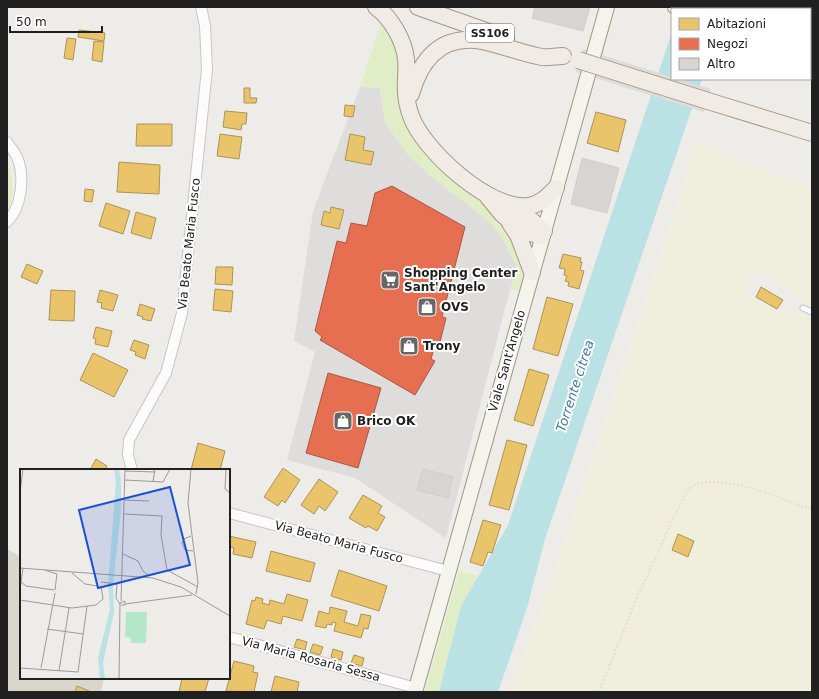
<svg xmlns="http://www.w3.org/2000/svg" width="819" height="699" viewBox="0 0 819 699" font-family="'DejaVu Sans',sans-serif">
<style>
.construction{fill:#d9d6ca}
.farmland{fill:#f0eedc}
.grass{fill:#e0edc6}
.parking{fill:#dedddc}
.water{fill:#bae1e3}
.pier{fill:#dddcdb}
.homes{fill:#e9c46a;stroke:#ad9354}
.shops{fill:#e76f51;stroke:#ab5742}
.building{fill:#d7d4d2;stroke:#d2cdca}
.lines{fill:none;stroke-linecap:round;stroke-linejoin:round}
.lane-casing{stroke:#c7c6c5;stroke-width:7}
.street-casing{stroke:#c7c6c5;stroke-width:12}
.secondary-casing{stroke:#9a987f;stroke-width:16}
.primary-casing{stroke:#a59685;stroke-width:18}
.path{stroke:#ecd9da;stroke-width:2;stroke-dasharray:2 2;stroke-linecap:butt}
.lane{stroke:#fcfcfc;stroke-width:5}
.street{stroke:#fcfcfc;stroke-width:10}
.secondary{stroke:#f5f4ec;stroke-width:14}
.primary{stroke:#f1ebe6;stroke-width:16}
.primary-bridge-casing{stroke:#a59685;stroke-width:18;stroke-linecap:butt}
.primary-bridge{stroke:#f1ebe6;stroke-width:16}
.labels{text-anchor:middle;dominant-baseline:central;stroke-width:4;stroke-linejoin:round;paint-order:stroke}
.shield{fill:#fff;stroke:#636363;stroke-width:1}
.shield-label{font-size:11px;font-weight:bold;fill:#202020}
.street-label{font-size:12px;fill:#202020;stroke:#fff}
.poi-label{font-size:12px;font-weight:bold;fill:#202020;stroke:#fff;text-anchor:start}
.water-label{font-size:13px;font-style:italic;fill:#3d7b9e;stroke:#fff}
.inset-road{fill:none;stroke:#9c9a99;stroke-width:1}
.view{fill:#1d4ed8;fill-opacity:0.15;stroke:#1d4ed8;stroke-width:2}
.inset-edge{fill:none;stroke:#202020;stroke-width:2}
</style>
<rect width="100%" height="100%" fill="#eeece9"/>
<polygon class="construction" points="7,549 21,557 21,678 104,678 101,692 7,692"/>
<polygon class="farmland" points="697,141 790,181 812,188 812,308 803,304 793,291 774,278 754,273 744,291 776,312 790,315 798,312 812,319 812,692 510,692 541,610 650,289"/>
<g class="grass">
<polygon points="382,20 399,47 405,121 416,141 423,150 484,201 504,222 524,268 523,277 519,291 510,289 516,266 485,218 429,175 408,155 385,123 380,88 360,87"/>
<path d="M7 162C13 178 16 195 7 210Z"/>
<polygon points="459,571 478,576 461,606 439,692 425,692"/>
</g>
<polygon class="parking" points="360,87 380,88 385,123 408,155 429,175 485,218 500,234 516,266 446,538 355,478 287,460 315,352 294,341 313,211"/>
<polygon class="water" points="672,32 672,79 702,79 545,539 527,608 498,692 439,692 461,606 508,525"/>
<polygon class="pier" points="583,49 672,77 672,79 678,79 711,89 704,112 576,72"/>
<g class="homes">
<polygon points="79,30 105,33 104,41 78,37"/>
<polygon points="67,38 76,39 73,60 64,58"/>
<polygon points="94,41 104,42 102,62 92,60"/>
<polygon points="244,88 250,88 250,98 257,98 256,103 244,103"/>
<polygon points="345,105 355,106 353,117 344,116"/>
<polygon points="225,111 247,113 246,124 242,124 241,130 223,127"/>
<polygon points="596,112 626,120 618,152 587,143"/>
<polygon points="137,124 172,124 172,145 171,146 136,146"/>
<polygon points="220,134 242,137 239,159 217,156"/>
<polygon points="350,134 365,137 363,150 374,152 371,165 345,160"/>
<polygon points="119,162 160,165 159,194 117,192"/>
<polygon points="85,189 94,190 92,202 84,201"/>
<polygon points="106,203 130,211 123,234 99,226"/>
<polygon points="331,207 344,210 339,229 321,225 324,211 330,213"/>
<polygon points="136,212 156,218 151,239 131,233"/>
<polygon points="563,254 581,258 580,262 582,262 580,270 584,271 579,289 568,286 569,282 565,281 567,276 564,275 565,269 559,268"/>
<polygon points="27,264 43,271 37,284 21,277"/>
<polygon points="216,267 233,267 232,285 215,284"/>
<polygon points="761,287 783,300 777,309 756,297"/>
<polygon points="215,289 233,291 231,312 213,310"/>
<polygon points="51,290 75,291 74,321 49,320"/>
<polygon points="100,290 118,295 113,311 101,308 102,303 97,302"/>
<polygon points="547,297 573,304 558,356 533,349"/>
<polygon points="140,304 155,309 151,321 142,319 143,317 137,315"/>
<polygon points="96,327 112,331 108,347 95,344 96,339 93,338"/>
<polygon points="134,340 149,345 145,359 135,355 136,352 130,350"/>
<polygon points="93,353 128,370 114,397 80,380"/>
<polygon points="529,369 549,375 533,426 514,420"/>
<polygon points="507,440 527,445 509,510 489,505"/>
<polygon points="198,443 225,451 220,470 191,470"/>
<polygon points="96,459 107,466 105,470 90,470"/>
<polygon points="283,468 300,480 285,503 282,500 278,506 264,497"/>
<polygon points="319,479 338,492 325,511 319,506 314,514 301,505"/>
<polygon points="363,495 382,506 378,513 385,517 377,531 368,526 366,528 349,518"/>
<polygon points="483,520 501,525 492,553 488,552 483,566 470,562"/>
<polygon points="678,534 694,541 688,557 672,550"/>
<polygon points="229,536 256,542 252,558 233,554 234,548 229,547"/>
<polygon points="271,551 315,563 310,582 266,571"/>
<polygon points="339,570 387,586 379,611 331,596"/>
<polygon points="287,594 308,600 302,621 283,616 281,624 267,620 264,629 246,624 252,600 255,601 256,597 263,599 262,603 269,605 270,600 284,604"/>
<polygon points="330,607 347,611 344,622 358,626 361,614 371,616 368,629 364,628 361,638 334,631 336,623 332,622 332,625 327,624 326,628 315,626 319,611 329,614"/>
<polygon points="297,639 307,642 305,650 294,647"/>
<polygon points="313,644 323,647 320,655 310,652"/>
<polygon points="333,649 343,652 341,660 331,657"/>
<polygon points="354,655 364,658 362,666 351,663"/>
<polygon points="234,661 254,666 253,672 258,673 254,692 226,691"/>
<polygon points="275,676 299,682 297,692 271,692"/>
<polygon points="182,678 209,678 205,692 179,692"/>
<polygon points="77,686 89,691 89,692 75,692"/>
</g>
<g class="shops">
<polygon points="392,186 465,227 442,317 446,318 440,342 436,341 431,359 435,361 415,395 320,340 322,337 315,331 337,241 346,243 351,223 367,226 375,193"/>
<polygon points="328,373 381,388 358,468 306,453"/>
</g>
<g class="building">
<polygon points="535,7 590,7 583,31 532,18"/>
<polygon points="582,158 619,168 607,213 571,204"/>
<polygon points="423,469 453,477 448,498 417,490"/>
</g>
<g class="lines">
<defs>
<polyline id="lane" points="803,308 812,312"/>
<g id="street">
<path d="M7 142C10 147 15 152 17 157 25 176 22 207 7 222"/>
<polyline points="132,470 128,455 129,440 166,373 182,313 207,69 205,26 201,7"/>
<polyline points="229,513 448,571"/>
<polyline points="229,637 416,688"/>
</g>
<g id="secondary">
<polyline points="675,7 680,9"/>
<polyline points="811,7 812,7"/>
<polyline points="792,9 796,7"/>
<polyline points="810,48 812,47"/>
<polyline points="415,692 607,7"/>
</g>
<g id="primary">
<path d="M376 7C391 18 404 40 406 59 407 66 406 73 406 80 405 92 407 105 411 116 423 150 490 211 528 206 540 205 548 196 556 188"/>
<polyline points="418,7 506,38"/>
<path d="M411 94C420 62 438 37 476 40 498 43 519 53 542 57 548 58 556 56 563 56"/>
<polyline points="708,101 812,133"/>
<polyline points="488,197 502,214 522,231 542,236"/>
<polyline points="510,206 518,209 544,231"/>
<polyline points="510,223 518,235 532,272"/>
</g>
</defs>
<use href="#lane" class="lane-casing"/>
<use href="#street" class="street-casing"/>
<use href="#secondary" class="secondary-casing"/>
<use href="#primary" class="primary-casing"/>
<path class="path" d="M599 692 635 602 682 500C685 495 688 489 693 486 714 474 762 491 783 499 793 502 801 508 812 508"/>
<use href="#lane" class="lane"/>
<use href="#street" class="street"/>
<use href="#secondary" class="secondary"/>
<use href="#primary" class="primary"/>
<defs>
<polyline id="primary-bridge" points="578,60 708,101"/>
</defs>
<use href="#primary-bridge" class="primary-bridge-casing"/>
<use href="#primary-bridge" class="primary-bridge"/>
</g>
<defs>
<symbol id="supermarket-square" viewBox="-11 -11 22 22"><rect x="-9" y="-9" width="18" height="18" rx="4" fill="#686766" stroke="#fff"/><path d="M-6-5.5h2.5l.6 2H6L4.5 2H-2.5L-4.4-4H-6ZM-1.5 3.2a1.3 1.3 0 1 0 .1 0ZM3 3.2a1.3 1.3 0 1 0 .1 0Z" fill="#fff"/></symbol>
<symbol id="shop-square" viewBox="-11 -11 22 22"><rect x="-9" y="-9" width="18" height="18" rx="4" fill="#686766" stroke="#fff"/><path d="M-5-2.5h2.3a2.7 3.5 0 0 1 5.4 0H5L5.5 6h-11ZM-1.5-2.5h3a1.5 2.3 0 0 0-3 0Z" fill="#fff"/></symbol>
</defs>
<g fill-rule="evenodd">
<use href="#supermarket-square" x="379" y="269" width="22" height="22"/>
<use href="#shop-square" x="416" y="296" width="22" height="22"/>
<use href="#shop-square" x="398" y="335" width="22" height="22"/>
<use href="#shop-square" x="332" y="410" width="22" height="22"/>
</g>
<g class="labels">
<rect class="shield" x="466" y="24" width="48" height="18" rx="3"/>
<g class="shield-label">
<text x="490" y="33">SS106</text>
</g>
<g class="street-label">
<text transform="translate(189 244) rotate(-84)">Via Beato Maria Fusco</text>
<text transform="translate(507 361) rotate(-74)">Viale Sant'Angelo</text>
<text transform="translate(339 542) rotate(15)">Via Beato Maria Fusco</text>
<text transform="translate(311 659) rotate(15)">Via Maria Rosaria Sessa</text>
</g>
<g class="poi-label">
<text x="404" y="273">Shopping Center<tspan x="404" dy="14">Sant'Angelo</tspan></text>
<text x="441" y="307">OVS</text>
<text x="423" y="346">Trony</text>
<text x="357" y="421">Brico OK</text>
</g>
<g class="water-label">
<text transform="translate(575 386) rotate(-72)">Torrente citrea</text>
</g>
</g>
<g transform="translate(20 469)">
<rect width="210" height="210" fill="#eeece9"/>
<path d="M106 143H127L126 174H111V169L105 168Z" fill="#b2e8c9"/>
<path d="M94 0H99L101 11V42L93 116 94 143 83 194 85 210H80L78 189 90 140 88 115 96 13Z" fill="#bae1e3"/>
<path class="inset-road" d="M171 0 168 34 178 114 176 125M206 0 205 20 210 24M105 2 135 3M105 11 143 13 150 0M133 13 135 0M0 23 3 0M104 31 129 32M104 45 142 47 141 66 147 101 178 118M171 67 164 70 162 74 165 81 173 82M103 85 118 92 123 102 129 107M0 99 133 109 161 118 210 147M25 101 37 105 35 121M52 104 65 115 77 117M1 113 6 117 34 121M81 113 97 115 96 129 100 135M0 120 3 99M0 131 52 139 76 136 83 130 81 117M101 132 105 0M105 135 172 126M27 160 63 165M0 199 58 203 67 137M21 199 35 124M39 202 49 139M99 210 100 134 105 132V136H101"/>
<path class="view" d="M150 18 170 96 78 119 59 41Z"/>
<rect width="210" height="210" class="inset-edge"/>
</g>
<rect width="819" height="699" fill="none" stroke="#202020" stroke-width="16"/>
<rect x="671" y="8" width="140" height="72" fill="#ffffff" stroke="#a6a6a6"/>
<rect x="679" y="18" width="20" height="12" fill="#e9c46a" stroke="#a6a6a6"/>
<text x="707" y="28" font-size="12" fill="#202020">Abitazioni</text>
<rect x="679" y="38" width="20" height="12" fill="#e76f51" stroke="#a6a6a6"/>
<text x="707" y="48" font-size="12" fill="#202020">Negozi</text>
<rect x="679" y="58" width="20" height="12" fill="#d7d4d2" stroke="#a6a6a6"/>
<text x="707" y="68" font-size="12" fill="#202020">Altro</text>
<path d="M10 26v6h92v-6" fill="none" stroke="#202020" stroke-width="2"/>
<text x="16" y="26" font-size="12" fill="#202020" stroke="#ffffff" stroke-width="3" paint-order="stroke">50 m</text>
</svg>
